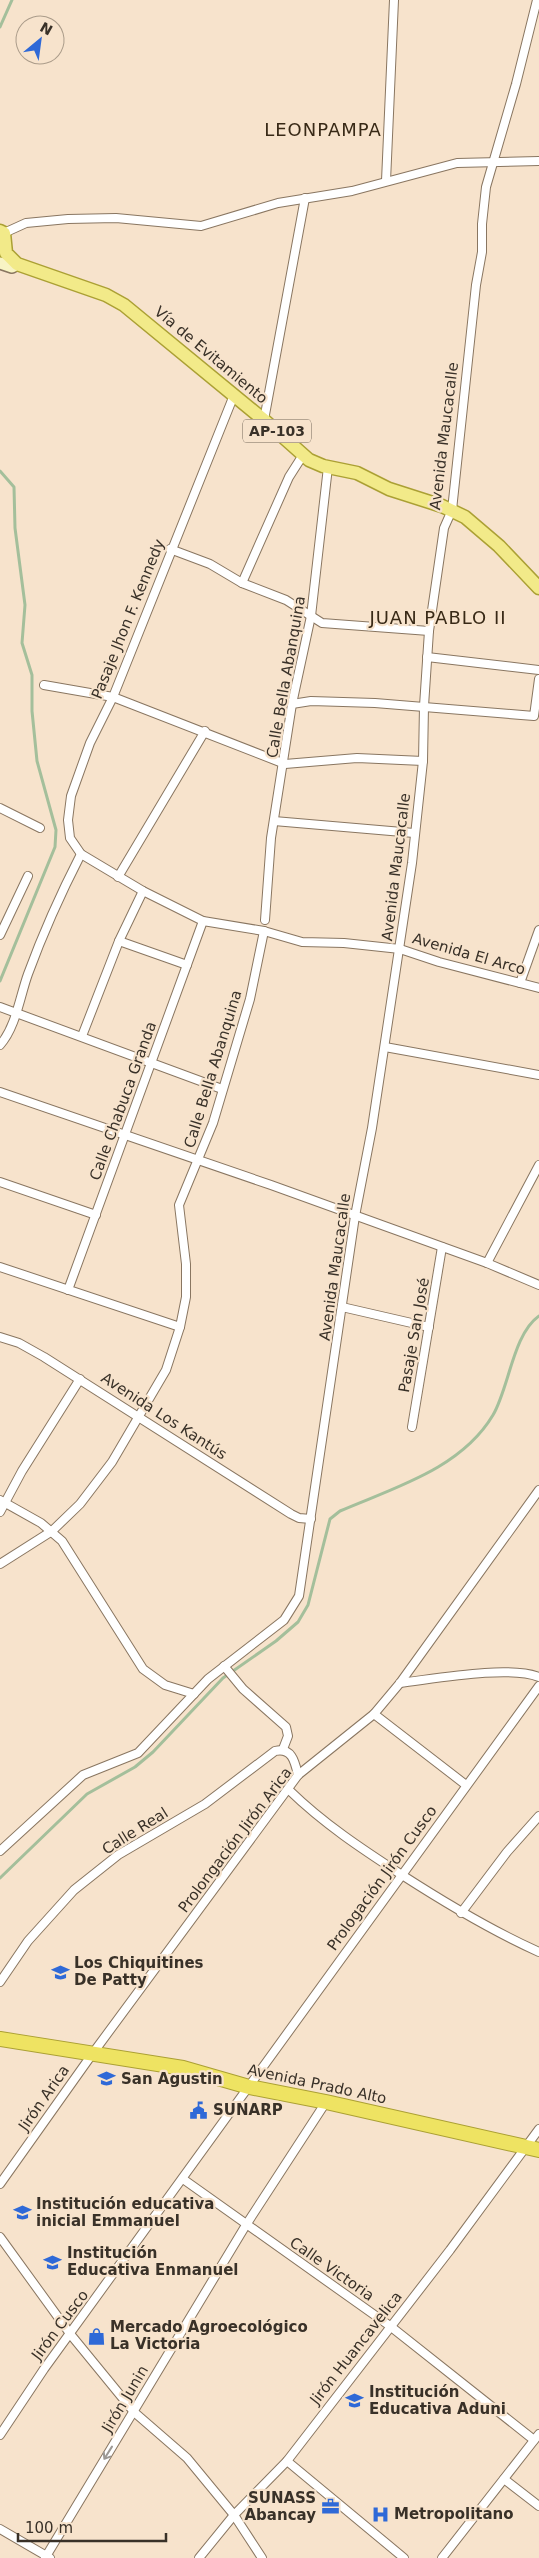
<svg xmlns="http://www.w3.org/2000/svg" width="539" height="2558" viewBox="0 0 539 2558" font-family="'DejaVu Sans',sans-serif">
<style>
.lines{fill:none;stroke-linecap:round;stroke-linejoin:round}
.stream{stroke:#a4bf9b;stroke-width:3}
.minor-casing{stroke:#897661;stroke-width:10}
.secondary-casing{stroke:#897661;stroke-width:14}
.primary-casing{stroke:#aba034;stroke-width:15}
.trunk-casing{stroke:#aba034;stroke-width:16}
.minor{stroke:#fff;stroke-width:8}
.secondary{stroke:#f8f4c4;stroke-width:11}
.primary{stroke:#f2ea89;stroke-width:12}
.trunk{stroke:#eee362;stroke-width:14}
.oneway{stroke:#9c9894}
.labels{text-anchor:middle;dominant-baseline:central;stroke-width:4.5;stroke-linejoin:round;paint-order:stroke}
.shield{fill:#f7e3cc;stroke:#726659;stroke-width:1}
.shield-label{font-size:14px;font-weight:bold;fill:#393128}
.street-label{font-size:15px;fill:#393128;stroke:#f7e3cc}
.poi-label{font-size:15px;font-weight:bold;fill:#393128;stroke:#f7e3cc;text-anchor:start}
.quarter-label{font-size:18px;letter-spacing:1px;fill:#382916;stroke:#f7e3cc}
</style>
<rect width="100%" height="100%" fill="#f7e3cc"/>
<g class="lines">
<g class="stream">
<polyline points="0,27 12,0"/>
<polyline points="0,471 14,487 15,528 25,605 22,643 32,675 32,711 37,761 56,830 55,847 0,981"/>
<path d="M0 1878 87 1794 135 1767 153 1752 223 1678 276 1641 298 1622 308 1605 330 1519 340 1511C393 1488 461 1469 493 1415 509 1388 513 1334 539 1316"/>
</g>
<defs>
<g id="minor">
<polyline points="386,181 394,0"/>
<polyline points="4,233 26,223 68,219 116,218 201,226 278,203 352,191 457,163 539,161"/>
<polyline points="234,395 113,697 90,743 71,796 68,820 70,838 81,854 143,891 203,921 264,931 302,942 344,943 400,949 439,962 539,988"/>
<polyline points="264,420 305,198"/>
<polyline points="170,549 210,564 242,583 286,600 322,623 429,631"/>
<polyline points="242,583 289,477 303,455"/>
<polyline points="427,657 539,670"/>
<polyline points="44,685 113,697 285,764 357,758 423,761"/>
<polyline points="292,704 311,701 375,703 534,716 539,679"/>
<polyline points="0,808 40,828"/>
<polyline points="274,821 414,833"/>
<polyline points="118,877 205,731"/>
<polyline points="265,920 271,838 292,704 311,616 328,467"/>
<polyline points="0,935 28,876"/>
<polyline points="119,941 187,965"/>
<polyline points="520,983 539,930"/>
<polyline points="0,1007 222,1089"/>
<polyline points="82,1036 119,941 143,891"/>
<path d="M0 1045C16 1027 20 996 28 974 43 933 61 893 81 854"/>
<polyline points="385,1047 539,1075"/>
<polyline points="0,1092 271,1185 487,1263 539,1285"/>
<polyline points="0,1182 96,1215"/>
<polyline points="487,1263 539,1165"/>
<polyline points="0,1267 180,1327"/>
<polyline points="68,1290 203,921"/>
<polyline points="342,1307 429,1327"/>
<polyline points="0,1337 19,1343 44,1357 291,1514 299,1518 311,1519"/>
<polyline points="412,1427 442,1247"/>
<polyline points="0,1500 41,1523 62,1541 143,1669 165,1685 194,1694"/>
<polyline points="0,1512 22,1471 80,1379"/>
<polyline points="0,1564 52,1531 80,1504 112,1462 166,1370 180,1327 186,1297 186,1264 179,1205 213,1123 250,999 264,931"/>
<polyline points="224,1666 243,1689 286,1727 288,1736 283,1749"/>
<path d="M400 1683C434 1679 508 1665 539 1677"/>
<polyline points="374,1714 466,1785"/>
<path d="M289 1790C324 1824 362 1849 402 1875 447 1904 490 1930 539 1952"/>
<polyline points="0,1851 83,1775 138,1753 208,1679 284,1620 299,1596 355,1216 372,1128 412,863 423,761 424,706 429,631 444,528 452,510 476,285 482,252 482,224 486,187 516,84 537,0"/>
<polyline points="461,1913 507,1852 539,1816"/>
<path d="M0 1982 28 1941 74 1890 118 1855 205 1804 275 1751C292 1747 295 1762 298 1775"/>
<polyline points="183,2179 390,2326 534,2440"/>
<polyline points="0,2184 93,2053 298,1775 374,1714 400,1683 539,1490"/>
<polyline points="0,2237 71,2335 134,2412 187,2458 234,2515 262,2558"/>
<polyline points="0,2435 44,2369 539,1686"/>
<polyline points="287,2461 404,2558"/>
<polyline points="504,2479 539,2506"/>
<polyline points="0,2529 50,2558"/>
<polyline points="45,2558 246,2225 326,2102"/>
<polyline points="199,2558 234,2515 287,2461 450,2250 539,2129"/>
<polyline points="442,2558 539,2434"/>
</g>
<polyline id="secondary" points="0,263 12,267 17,264"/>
<polyline id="primary" points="0,231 4,233 6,253 17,264 106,295 124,305 264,420 309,460 323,466 357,473 389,489 442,506 465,517 499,546 539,588"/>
<polyline id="trunk" points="0,2039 183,2068 249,2087 326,2102 539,2150"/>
</defs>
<use href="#minor" class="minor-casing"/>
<use href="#secondary" class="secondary-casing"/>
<use href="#primary" class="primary-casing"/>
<use href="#trunk" class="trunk-casing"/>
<use href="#minor" class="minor"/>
<use href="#secondary" class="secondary"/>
<use href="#primary" class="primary"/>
<use href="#trunk" class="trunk"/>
</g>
<defs><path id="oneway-shaft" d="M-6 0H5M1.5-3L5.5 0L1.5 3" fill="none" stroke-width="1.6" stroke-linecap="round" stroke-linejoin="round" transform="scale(1.25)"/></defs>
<use class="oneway" href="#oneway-shaft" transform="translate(108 2453) rotate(122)"/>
<defs>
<symbol id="school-bare" viewBox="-9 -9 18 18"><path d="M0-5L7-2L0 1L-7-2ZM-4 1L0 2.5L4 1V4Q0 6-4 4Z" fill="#2f69d7" stroke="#f7e3cc" stroke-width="2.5" paint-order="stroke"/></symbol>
<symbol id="civic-bare" viewBox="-9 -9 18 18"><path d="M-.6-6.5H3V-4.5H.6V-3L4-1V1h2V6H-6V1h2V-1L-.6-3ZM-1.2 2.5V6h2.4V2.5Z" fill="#2f69d7" stroke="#f7e3cc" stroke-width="2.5" paint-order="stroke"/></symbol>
<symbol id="shop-bare" viewBox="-9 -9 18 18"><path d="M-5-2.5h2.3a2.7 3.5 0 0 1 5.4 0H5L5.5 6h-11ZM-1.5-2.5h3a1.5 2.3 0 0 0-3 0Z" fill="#2f69d7" stroke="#f7e3cc" stroke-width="2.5" paint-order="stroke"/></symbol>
<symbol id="office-bare" viewBox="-9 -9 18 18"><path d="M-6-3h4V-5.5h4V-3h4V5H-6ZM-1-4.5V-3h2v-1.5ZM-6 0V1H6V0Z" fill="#2f69d7" stroke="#f7e3cc" stroke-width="2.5" paint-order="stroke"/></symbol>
<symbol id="hospital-bare" viewBox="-9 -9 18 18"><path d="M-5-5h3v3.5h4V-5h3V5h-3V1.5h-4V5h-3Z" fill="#2f69d7" stroke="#f7e3cc" stroke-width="2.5" paint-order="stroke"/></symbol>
</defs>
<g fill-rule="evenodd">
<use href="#school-bare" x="48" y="1960" width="25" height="25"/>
<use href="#school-bare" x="94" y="2066" width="25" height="25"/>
<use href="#civic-bare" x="186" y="2098" width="25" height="25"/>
<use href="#school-bare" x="10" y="2200" width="25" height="25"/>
<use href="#school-bare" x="40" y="2250" width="25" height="25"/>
<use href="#shop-bare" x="84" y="2324" width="25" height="25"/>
<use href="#school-bare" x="342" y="2388" width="25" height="25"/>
<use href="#office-bare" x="318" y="2494" width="25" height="25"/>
<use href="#hospital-bare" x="368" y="2502" width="25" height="25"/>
</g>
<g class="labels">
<rect class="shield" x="243" y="419.5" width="68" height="23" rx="4"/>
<g class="shield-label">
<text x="277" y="431">AP-103</text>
</g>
<g class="street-label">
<text transform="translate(211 355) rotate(40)">Vía de Evitamiento</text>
<text transform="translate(444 436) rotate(-83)">Avenida Maucacalle</text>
<text transform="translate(128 619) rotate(-68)">Pasaje Jhon F. Kennedy</text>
<text transform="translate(286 677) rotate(-80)">Calle Bella Abanquina</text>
<text transform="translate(396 867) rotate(-83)">Avenida Maucacalle</text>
<text transform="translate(469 954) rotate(16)">Avenida El Arco</text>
<text transform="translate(213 1069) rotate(-73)">Calle Bella Abanquina</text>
<text transform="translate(123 1101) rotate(-70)">Calle Chabuca Granda</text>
<text transform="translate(335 1267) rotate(-82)">Avenida Maucacalle</text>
<text transform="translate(414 1335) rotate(-80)">Pasaje San José</text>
<text transform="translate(164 1416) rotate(33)">Avenida Los Kantús</text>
<text transform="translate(135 1831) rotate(-32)">Calle Real</text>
<text transform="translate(235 1840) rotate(-53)">Prolongación Jirón Arica</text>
<text transform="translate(382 1878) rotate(-54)">Prologación Jirón Cusco</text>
<text transform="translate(317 2084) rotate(12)">Avenida Prado Alto</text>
<text transform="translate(44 2098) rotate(-55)">Jirón Arica</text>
<text transform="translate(332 2269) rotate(35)">Calle Victoria</text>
<text transform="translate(60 2325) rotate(-53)">Jirón Cusco</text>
<text transform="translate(356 2348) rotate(-52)">Jirón Huancavelica</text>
<text transform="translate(125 2399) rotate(-59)">Jirón Junin</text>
</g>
<g class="poi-label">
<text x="74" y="1963">Los Chiquitines<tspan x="74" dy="17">De Patty</tspan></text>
<text x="121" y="2079">San Agustin</text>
<text x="213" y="2110">SUNARP</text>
<text x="36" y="2204">Institución educativa<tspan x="36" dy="17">inicial Emmanuel</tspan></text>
<text x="67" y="2253">Institución<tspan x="67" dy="17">Educativa Enmanuel</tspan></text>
<text x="110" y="2327">Mercado Agroecológico<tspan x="110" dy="17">La Victoria</tspan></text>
<text x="369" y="2392">Institución<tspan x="369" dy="17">Educativa Aduni</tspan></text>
<text x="316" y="2498" text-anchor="end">SUNASS<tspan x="316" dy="17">Abancay</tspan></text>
<text x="394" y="2514">Metropolitano</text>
</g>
<g class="quarter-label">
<text x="323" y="129">LEONPAMPA</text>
<text x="438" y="617">JUAN PABLO II</text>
</g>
</g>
<g transform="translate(40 40) rotate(29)"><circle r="24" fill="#f7e3cc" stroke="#ab9c8a"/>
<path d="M0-4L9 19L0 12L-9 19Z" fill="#2f69d7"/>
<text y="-8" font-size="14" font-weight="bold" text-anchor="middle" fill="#393128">N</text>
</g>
<path d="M18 2533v8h148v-8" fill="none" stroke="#393128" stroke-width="2.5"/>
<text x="25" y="2533" font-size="15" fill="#393128" stroke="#f7e3cc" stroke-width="4" paint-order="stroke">100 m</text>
</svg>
